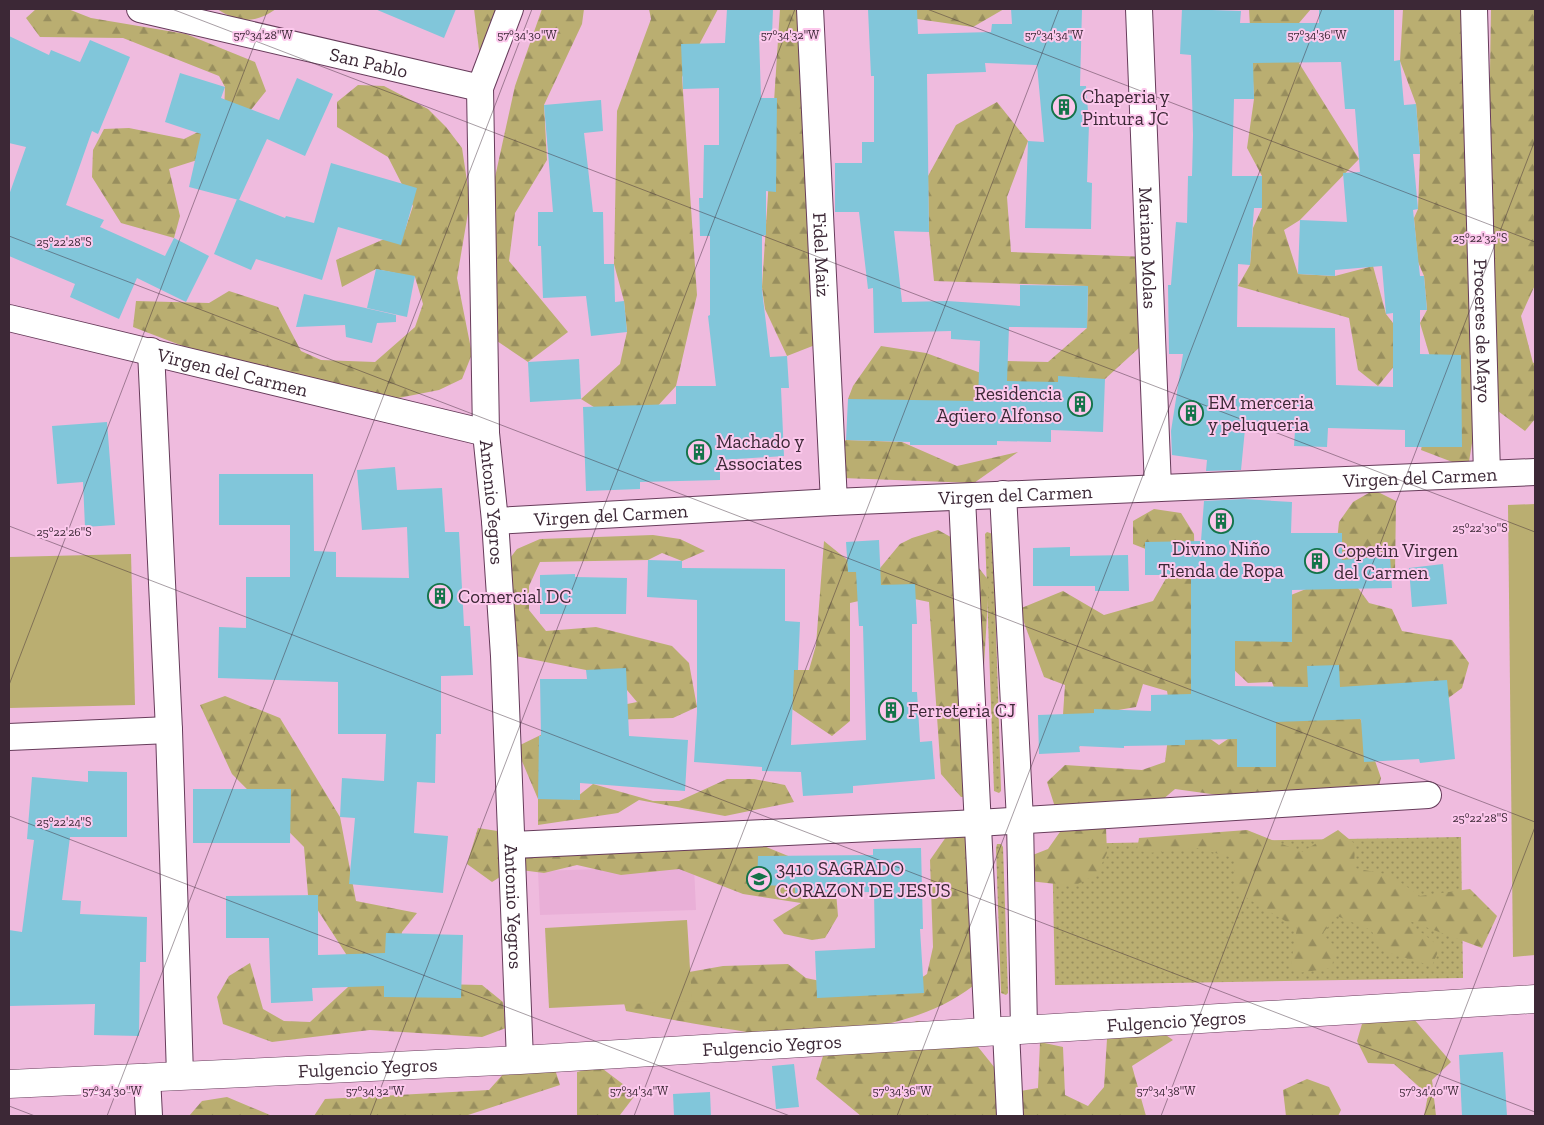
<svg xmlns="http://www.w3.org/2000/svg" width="1544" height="1125" viewBox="0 0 1544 1125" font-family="'Zilla Slab',serif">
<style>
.built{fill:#e9afd7}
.grass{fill:url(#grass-dots)}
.forest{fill:url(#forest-firs)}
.pitch{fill:#baae71}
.building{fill:#81c6da;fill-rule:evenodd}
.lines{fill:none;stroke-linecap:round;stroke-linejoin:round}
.street-casing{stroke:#673c5b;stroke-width:28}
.secondary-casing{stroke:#673c5b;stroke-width:29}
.street{stroke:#fff;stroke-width:26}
.secondary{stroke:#fff;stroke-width:28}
.ticks{fill:none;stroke:#3c2836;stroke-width:1;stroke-opacity:0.45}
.labels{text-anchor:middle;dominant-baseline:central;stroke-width:4;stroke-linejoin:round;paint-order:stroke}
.street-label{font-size:19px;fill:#3c2836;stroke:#fcc8ec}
.poi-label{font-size:19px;fill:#3c2836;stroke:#fcc8ec;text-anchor:start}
.ticks-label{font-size:12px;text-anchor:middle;fill:#3c2836;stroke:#fcc8ec;stroke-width:4;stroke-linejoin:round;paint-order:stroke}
</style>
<defs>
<pattern id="grass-dots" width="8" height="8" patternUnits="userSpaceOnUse" patternTransform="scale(1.25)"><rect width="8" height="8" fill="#baae71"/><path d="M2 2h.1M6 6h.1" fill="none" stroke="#988e5e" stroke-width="1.8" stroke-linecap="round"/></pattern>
<pattern id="forest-firs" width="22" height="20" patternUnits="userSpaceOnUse" patternTransform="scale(1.25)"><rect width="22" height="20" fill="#baae71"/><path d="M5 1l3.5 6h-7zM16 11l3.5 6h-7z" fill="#988e5e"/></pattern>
</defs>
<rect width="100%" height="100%" fill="#efbbde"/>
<polygon class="built" points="694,866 696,910 540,915 538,871"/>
<g class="grass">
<polygon points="987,532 993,534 1001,791 999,793 994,791 985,534"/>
<polygon points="1461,837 1463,978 1055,985 1052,844"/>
<polygon points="997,844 1001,844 1003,847 1008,993 1006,995 1001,993 996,848"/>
</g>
<g class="forest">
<polygon points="36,9 68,9 91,18 186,34 255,62 266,91 216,154 169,169 180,216 174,238 121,223 92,177 93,150 104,129 129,128 184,139 206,128 224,113 225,87 219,76 123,38 40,37 26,18"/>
<path d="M217 9H276C254 24 239 23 217 9Z"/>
<polygon points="474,9 503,9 480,58"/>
<polygon points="542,9 584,9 582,24 544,105 547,160 515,213 509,261 568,332 528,362 494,339 481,241 515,86"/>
<polygon points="649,9 718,9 682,77 697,295 676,386 643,422 597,409 581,399 620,364 627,332 624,301 614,264 617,111 651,19"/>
<polygon points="780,9 809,9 833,338 787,356 765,309 762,287"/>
<polygon points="917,9 1004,9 973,27 917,19"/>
<polygon points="1249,9 1311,9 1299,23 1320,51 1299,63 1359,159 1300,220 1284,230 1298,274 1335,276 1373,266 1386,314 1393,323 1404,354 1378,386 1358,370 1349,318 1238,286 1250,265 1253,228 1262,208 1262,176 1247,148 1254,99"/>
<polygon points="1403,9 1469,9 1489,134 1491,9 1535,9 1535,285 1521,316 1533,363 1535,362 1535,419 1525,431 1483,400 1480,394 1468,468 1421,450 1436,377 1420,323 1427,310 1424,276 1418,262 1414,218 1418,209 1420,154 1416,104 1400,61"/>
<polygon points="358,85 384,86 428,109 446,127 462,148 470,201 457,278 472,354 462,379 439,390 368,404 282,384 133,327 136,301 209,303 229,291 278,307 301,351 321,360 375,362 415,327 423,304 415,277 376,269 342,287 336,260 405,230 413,206 388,157 337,127 337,102"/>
<polygon points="997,102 1028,141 1007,197 1011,252 1149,257 1140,347 1105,379 1045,404 894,419 848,399 853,386 881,346 926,353 1003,381 1007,361 1048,362 1087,328 1088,286 934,281 929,232 928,176 956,125"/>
<polygon points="846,440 902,442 957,466 1018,452 974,483 842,478 843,443"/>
<polygon points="1374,490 1396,501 1395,574 1372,568 1355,584 1369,603 1392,609 1402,631 1452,640 1469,663 1462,688 1443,702 1356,706 1381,778 1375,801 1326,810 1175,789 1139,820 1106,828 1107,853 1097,874 1074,886 1029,881 1025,858 1048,849 1062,829 1047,782 1065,765 1142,770 1165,762 1171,714 1167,691 1143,684 1136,707 1112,711 1079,747 1062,729 1065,685 1044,677 1019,609 1063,591 1104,615 1153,601 1176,561 1133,544 1133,521 1154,509 1181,513 1194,534 1199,731 1219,745 1280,704 1272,682 1248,683 1231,667 1223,646 1271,603 1316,585 1334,569 1339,522 1353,502"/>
<polygon points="938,530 958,541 989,581 977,785 973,796 961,797 941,774 929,602 890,594 850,603 850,721 832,736 756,685 773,670 809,670 816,645 824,541 871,579 900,544 912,538"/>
<polygon points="653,535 680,539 705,551 682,561 662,553 648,560 540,562 529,586 529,610 546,631 596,627 672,646 689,663 697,707 673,718 572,721 573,800 593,784 653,801 679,801 727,779 754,779 785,785 794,802 725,816 639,800 618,813 538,825 538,799 516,747 588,712 637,702 622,684 586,670 510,655 501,570 517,549 540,539"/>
<polygon points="225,696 280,718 340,817 356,901 417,913 402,932 395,983 482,985 503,1002 506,1028 482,1037 370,1030 272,1042 223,1024 217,997 229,976 250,963 263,1009 284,1021 310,1022 348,987 346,954 308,895 304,847 232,774 200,705"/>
<path d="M953 827 966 828 973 986C922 1026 836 1037 773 1035 760 1035 747 1032 735 1030 698 1025 662 1018 626 1011L623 999 627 983 723 966 788 964 806 978 858 989 918 980 927 974 933 947 930 860Z"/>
<polygon points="478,828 504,832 744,838 815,867 836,892 838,916 825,938 812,940 784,934 773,920 801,903 743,894 679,869 621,875 577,865 544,873 513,869 492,882 467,864"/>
<polygon points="1247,830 1302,852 1338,830 1355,844 1354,868 1390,875 1420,896 1470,889 1497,916 1482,948 1404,919 1440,947 1432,966 1383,951 1371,930 1337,916 1322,934 1335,946 1332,968 1298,973 1291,963 1297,928 1235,891 1234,858 1197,848 1149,853 1137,850 1139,838"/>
<polygon points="1364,1017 1413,1018 1451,1062 1432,1080 1436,1116 1424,1116 1428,1095 1394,1064 1368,1063 1357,1041"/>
<polygon points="917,1021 967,1033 1014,1092 1038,1088 1040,1042 1063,1047 1065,1095 1088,1106 1104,1087 1107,1039 1153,1026 1173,1040 1132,1066 1146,1116 861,1116 816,1079 823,1056"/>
<polygon points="552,1060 560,1085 465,1116 314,1116 325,1099 489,1090 505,1072"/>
<polygon points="599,1066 636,1094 620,1115 577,1116 577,1072"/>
<polygon points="1307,1079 1329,1087 1341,1110 1338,1116 1286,1116 1283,1090"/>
<polygon points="227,1097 270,1115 271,1116 189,1116 202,1101"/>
</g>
<g class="pitch">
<polygon points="1535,504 1535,955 1513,957 1508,505"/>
<polygon points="131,554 135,705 9,708 9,557"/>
<polygon points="687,920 692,1001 549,1008 545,928"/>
</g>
<g class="building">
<polygon points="375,9 456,9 444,38"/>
<polygon points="727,9 773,9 772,36 759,35 761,98 777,98 776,192 766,191 766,235 762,236 762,290 770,357 787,356 789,388 781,388 784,456 720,460 720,480 640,482 640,489 586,491 583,407 676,404 676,386 716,386 708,316 710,315 710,236 700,236 699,198 703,198 704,145 719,145 719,88 683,89 681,44 725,43"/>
<polygon points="868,9 917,9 918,34 991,32 992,24 1012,24 1011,9 1082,9 1080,86 1086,86 1089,124 1087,182 1092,183 1091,229 1025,228 1028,141 1044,142 1037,65 985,63 986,72 927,74 929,232 894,231 902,302 947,301 1020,306 1020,285 1088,286 1087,328 1009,327 1007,381 1058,382 1058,376 1105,379 1103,432 1051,430 1051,442 997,441 997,445 910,445 910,442 846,440 848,399 978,401 980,341 951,339 951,331 874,333 873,288 868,289 859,212 835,212 835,163 862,163 862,142 874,142 874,76 871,76"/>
<path d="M1182 9 1241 11 1240 23H1319V9H1394V61L1400 60 1404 105 1416 104 1420 154H1413L1418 209 1413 210 1420 276H1424L1427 310H1420V354L1461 355 1462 447H1405V430L1328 428 1327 447 1294 446 1295 431 1245 429 1241 470 1206 471 1207 460 1172 455 1171 431 1183 354H1169L1168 285H1171L1176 222 1187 223 1188 176H1192L1193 135 1191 55 1180 54ZM1341 62 1345 109H1355L1360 172 1343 173 1347 222 1300 220 1298 274 1335 276V270L1382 266 1386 314 1393 313V387L1336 385 1335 328 1237 327 1238 264 1250 265 1254 208H1262V176H1232L1234 99H1254L1253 63Z"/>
<polygon points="9,36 49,55 51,50 80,62 90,40 130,57 98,134 92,131 66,205 104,220 100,227 165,256 174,238 209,256 186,302 137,278 119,319 70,297 75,284 9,256 9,195 26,147 9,143"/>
<polygon points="180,73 225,87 221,98 279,120 297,78 333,94 305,156 267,139 239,200 189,187 201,134 165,122"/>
<polygon points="601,100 603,131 584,133 593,212 603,212 604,264 614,264 615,302 624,301 627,332 591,336 586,296 543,298 541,246 538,246 538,212 553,212 544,105"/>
<polygon points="331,163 417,188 401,245 338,227 322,280 256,259 251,270 214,254 237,199 285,218 286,216 314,223"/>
<polygon points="376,269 415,276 407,317 367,308"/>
<polygon points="304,294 396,315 396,322 377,323 372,343 346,337 345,325 296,327"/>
<polygon points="579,359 581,399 530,402 528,362"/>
<polygon points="107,422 115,525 85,527 83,482 57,484 52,426"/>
<polygon points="395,467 397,490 442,488 445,532 459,532 464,626 470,626 473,675 441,676 441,734 436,734 435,783 417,782 414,833 448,836 443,893 349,884 355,818 340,817 342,778 384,781 386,734 338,734 338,682 218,678 219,627 246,628 246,577 290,577 290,525 219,525 219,474 313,474 314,551 336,552 336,577 409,578 407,527 362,530 357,470"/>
<polygon points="1244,499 1292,502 1291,533 1342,533 1342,560 1390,556 1392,588 1292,590 1292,642 1235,641 1235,686 1308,687 1307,666 1339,665 1340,687 1447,680 1455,759 1420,763 1419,759 1364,762 1361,719 1276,722 1276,767 1237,767 1237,739 1185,740 1185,745 1124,746 1124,748 1079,746 1080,752 1039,754 1038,715 1094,713 1094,709 1151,711 1151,695 1191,694 1191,575 1145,575 1145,542 1201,541 1204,501"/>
<polygon points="879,540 881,585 915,584 917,624 912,624 912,692 917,692 920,742 932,741 935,779 853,786 853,793 803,796 801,772 762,771 762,767 694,762 697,712 697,600 647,597 648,560 682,561 682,568 785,569 785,621 800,622 798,670 794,670 791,745 866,740 863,626 859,626 856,572 848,572 846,542"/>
<polygon points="1070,547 1070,556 1128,555 1129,591 1095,591 1095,586 1033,586 1033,548"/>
<polygon points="1443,564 1447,604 1412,607 1409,568"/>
<polygon points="575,574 575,577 627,578 626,614 540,614 540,575"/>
<polygon points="626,668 629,736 688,740 685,791 580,783 580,800 538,799 539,736 541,736 540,679 587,679 586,670"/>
<polygon points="88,771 127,772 127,837 70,837 62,900 81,901 80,914 147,917 146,962 140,962 139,1036 94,1035 95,1004 9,1006 9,930 22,932 34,840 27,839 32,777 88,782"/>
<polygon points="193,789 291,789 290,843 193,843"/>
<polygon points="921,848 923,929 920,929 924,993 817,998 815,951 875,948 874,892 795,893 795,886 757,885 758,856 873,855 873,849"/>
<polygon points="318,895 318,955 385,953 386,933 463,935 461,998 384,997 384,986 312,988 313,1001 271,1003 269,938 226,938 226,896"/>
<polygon points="1503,1052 1507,1116 1462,1116 1459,1055"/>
<polygon points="794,1064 799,1107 776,1109 772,1066"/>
<polygon points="710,1092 711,1116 674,1116 673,1094"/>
</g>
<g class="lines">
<defs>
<g id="street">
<path id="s1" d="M140 9 480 88"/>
<path id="s2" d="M510 9 480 88 486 433 495 521 504 656 520 1060"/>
<path id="s3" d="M810 9 834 502"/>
<path id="s4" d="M1139 9 1158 488"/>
<path id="s5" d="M1474 9 1487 474"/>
<path id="s6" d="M9 318 486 433"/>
<polyline points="151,351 169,730 180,1075"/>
<polyline points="1003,494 1020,820 1024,1030"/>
<polyline points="962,498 988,1032"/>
<path id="s7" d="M495 521 834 502 1535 472"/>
<polyline points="9,737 169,730"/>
<polyline points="513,845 978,823 1428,795"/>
<polyline points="1006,1031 1010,1116"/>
<polyline points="147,1077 149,1116"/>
</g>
<g id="secondary">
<path id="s8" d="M9 1084 520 1060 1535 999"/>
</g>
</defs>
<use href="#street" class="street-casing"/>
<use href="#secondary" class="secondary-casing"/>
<use href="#street" class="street"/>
<use href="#secondary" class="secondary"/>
</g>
<path class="ticks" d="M172 9 1535 532M927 9 1535 242M9 236 1535 822M9 526 1535 1112M9 685 268 9M9 816 790 1116M9 1106 35 1116M107 1116 532 9M370 1116 795 9M634 1116 1059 9M897 1116 1322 9M1161 1116 1535 140M1424 1116 1535 827"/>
<defs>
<symbol id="building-ring" viewBox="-11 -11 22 22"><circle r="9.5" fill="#fcc8ec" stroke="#147349" stroke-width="1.5"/><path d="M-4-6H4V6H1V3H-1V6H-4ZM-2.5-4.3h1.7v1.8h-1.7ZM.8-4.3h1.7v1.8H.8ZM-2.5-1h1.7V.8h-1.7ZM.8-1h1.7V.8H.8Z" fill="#147349"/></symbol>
<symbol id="school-ring" viewBox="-11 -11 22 22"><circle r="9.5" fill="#fcc8ec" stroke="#147349" stroke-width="1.5"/><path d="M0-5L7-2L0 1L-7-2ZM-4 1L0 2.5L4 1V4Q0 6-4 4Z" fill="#147349"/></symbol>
</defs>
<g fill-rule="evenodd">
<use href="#building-ring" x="1050" y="93" width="28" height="28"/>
<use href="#building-ring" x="1066" y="390" width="28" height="28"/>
<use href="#building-ring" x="1177" y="399" width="28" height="28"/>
<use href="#building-ring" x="685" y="438" width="28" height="28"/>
<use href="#building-ring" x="1207" y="507" width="28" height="28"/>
<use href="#building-ring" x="1303" y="547" width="28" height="28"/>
<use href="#building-ring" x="426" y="582" width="28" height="28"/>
<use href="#building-ring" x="877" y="696" width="28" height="28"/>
<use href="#school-ring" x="745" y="865" width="28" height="28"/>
</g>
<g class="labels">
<g class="street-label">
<text stroke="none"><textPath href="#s1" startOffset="235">San Pablo</textPath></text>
<text stroke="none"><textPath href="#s4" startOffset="239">Mariano Molas</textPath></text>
<text stroke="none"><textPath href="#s3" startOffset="246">Fidel Maiz</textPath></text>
<text stroke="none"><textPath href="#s5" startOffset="322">Proceres de Mayo</textPath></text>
<text stroke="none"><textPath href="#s6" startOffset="230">Virgen del Carmen</textPath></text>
<text stroke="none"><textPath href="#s7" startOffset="926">Virgen del Carmen</textPath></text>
<text stroke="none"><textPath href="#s7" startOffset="521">Virgen del Carmen</textPath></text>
<text stroke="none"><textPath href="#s2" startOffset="499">Antonio Yegros</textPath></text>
<text stroke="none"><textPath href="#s7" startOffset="116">Virgen del Carmen</textPath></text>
<text stroke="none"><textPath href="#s2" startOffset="904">Antonio Yegros</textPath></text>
<text stroke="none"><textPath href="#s8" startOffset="1169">Fulgencio Yegros</textPath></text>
<text stroke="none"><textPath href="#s8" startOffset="764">Fulgencio Yegros</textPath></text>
<text stroke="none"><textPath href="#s8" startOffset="359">Fulgencio Yegros</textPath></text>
</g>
<g class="poi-label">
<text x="1082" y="96">Chaperia y<tspan x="1082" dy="22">Pintura JC</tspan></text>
<text x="1062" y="393" text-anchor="end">Residencia<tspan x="1062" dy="22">Agüero Alfonso</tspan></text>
<text x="1208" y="402">EM merceria<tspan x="1208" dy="22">y peluqueria</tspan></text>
<text x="716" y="441">Machado y<tspan x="716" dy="22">Associates</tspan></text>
<text x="1221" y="548" text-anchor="middle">Divino Niño<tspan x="1221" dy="22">Tienda de Ropa</tspan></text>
<text x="1334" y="550">Copetin Virgen<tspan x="1334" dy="22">del Carmen</tspan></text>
<text x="458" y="596">Comercial DC</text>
<text x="908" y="710">Ferreteria CJ</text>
<text x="776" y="868">3410 SAGRADO<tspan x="776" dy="22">CORAZON DE JESUS</tspan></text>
</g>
</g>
<g class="ticks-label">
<text x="263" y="39">57°34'28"W</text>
<text x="527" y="39">57°34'30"W</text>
<text x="790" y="39">57°34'32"W</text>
<text x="1054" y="39">57°34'34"W</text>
<text x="1317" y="39">57°34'36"W</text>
<text x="1480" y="242">25°22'32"S</text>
<text x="64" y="246">25°22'28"S</text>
<text x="1480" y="532">25°22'30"S</text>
<text x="64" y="536">25°22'26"S</text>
<text x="1480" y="822">25°22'28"S</text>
<text x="64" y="826">25°22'24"S</text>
<text x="112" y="1095">57°34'30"W</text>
<text x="375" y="1095">57°34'32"W</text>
<text x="639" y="1095">57°34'34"W</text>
<text x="902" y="1095">57°34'36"W</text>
<text x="1166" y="1095">57°34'38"W</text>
<text x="1429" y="1095">57°34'40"W</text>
</g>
<rect width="1544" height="1125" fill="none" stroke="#3c2836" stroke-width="20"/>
</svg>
